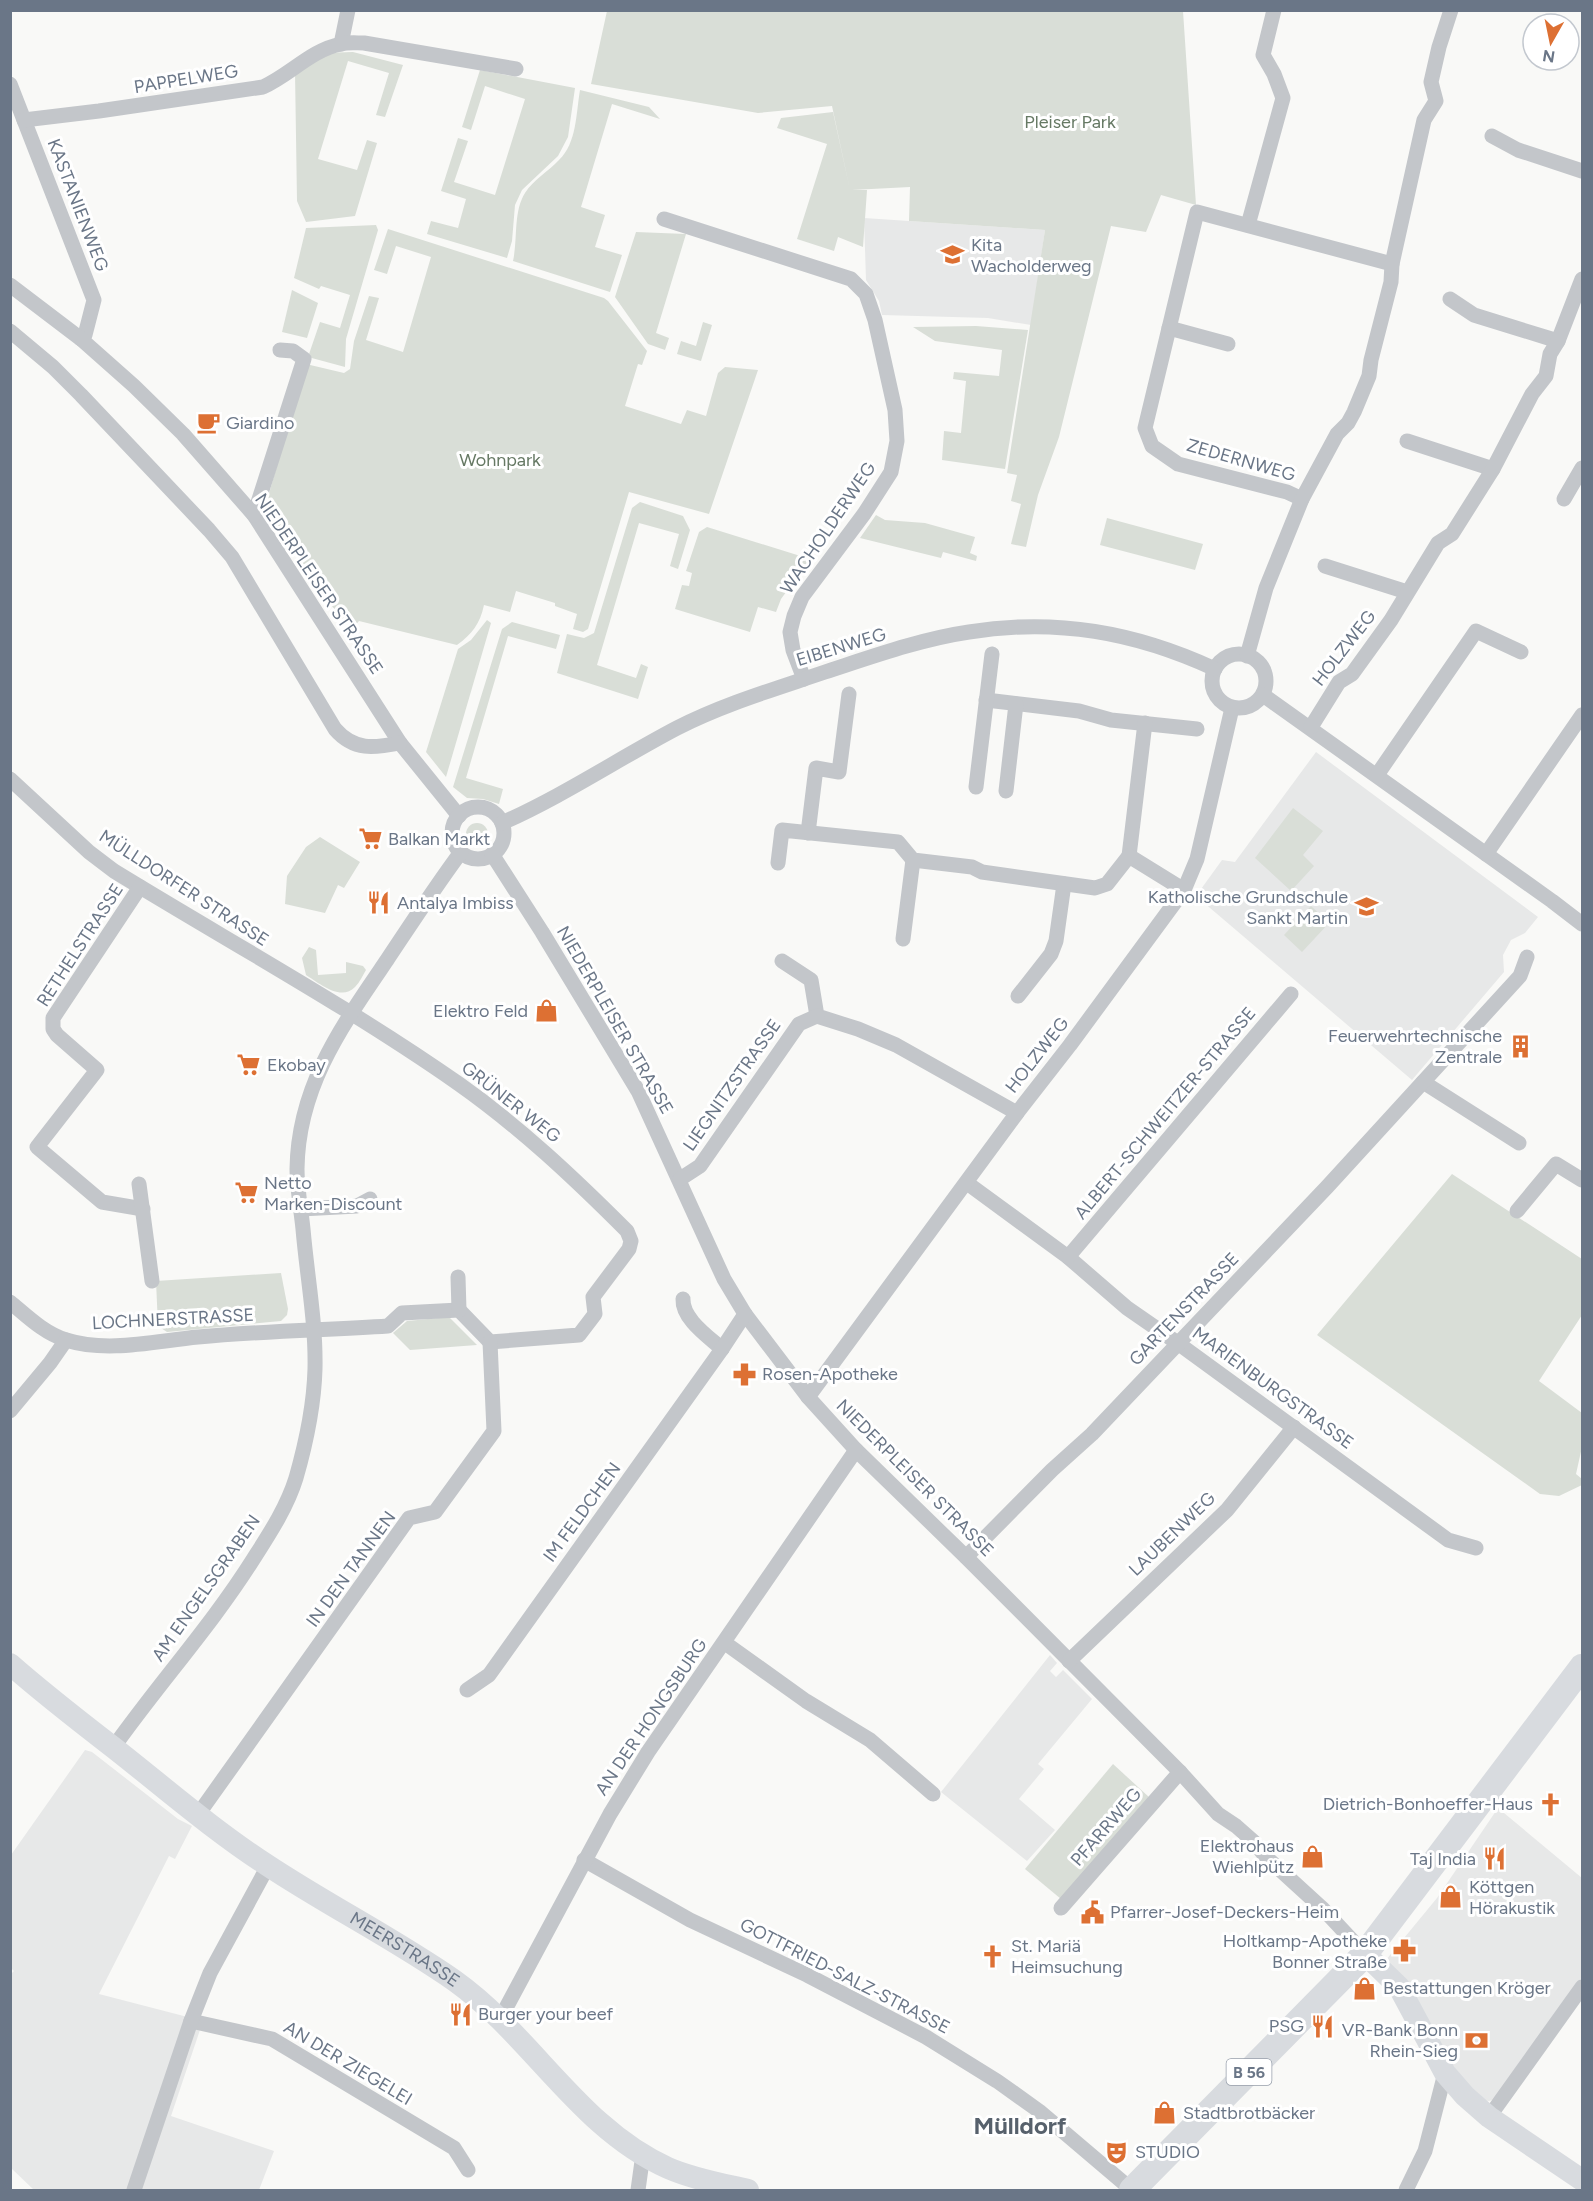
<svg xmlns="http://www.w3.org/2000/svg" width="1593" height="2201" viewBox="0 0 1593 2201" font-family="Figtree,sans-serif">
<style>
.built{fill:#e7e8e8}
.green{fill:#d9ded7}
.lines{fill:none;stroke-linecap:round;stroke-linejoin:round}
.street{stroke:#c3c6ca;stroke-width:15}
.secondary{stroke:#d8dbdf;stroke-width:22}
.primary{stroke:#d8dbdf;stroke-width:26}
.labels{text-anchor:middle;dominant-baseline:central;stroke-width:6;stroke-linejoin:round;paint-order:stroke}
.shield{fill:#fff;stroke:#979fab;stroke-width:1.5}
.shield-label{font-size:16px;font-weight:bold;fill:#6a7687}
.street-label{font-size:18px;fill:#6a7687;stroke:#fff}
.park-label{font-size:18px;fill:#667964;stroke:#fff}
.poi-label{font-size:18px;fill:#6a7687;stroke:#fff;text-anchor:start}
.district-label{font-size:24px;font-weight:bold;fill:#57616c;stroke:#fff}
</style>
<rect width="100%" height="100%" fill="#f9f9f7"/>
<g class="built">
<polygon points="864,218 1045,230 1031,325 988,318 882,315 879,301 866,280"/>
<polygon points="1316,752 1538,917 1525,933 1511,940 1503,955 1504,972 1412,1080 1196,896 1222,860 1235,862"/>
<polygon points="1050,1655 1057,1663 1050,1671 1056,1677 1063,1670 1092,1699 1038,1764 1044,1769 1019,1799 1055,1830 1027,1861 941,1792"/>
<polygon points="85,1750 92,1752 178,1819 192,1826 175,1859 169,1856 99,1994 203,2021 171,2116 274,2151 259,2190 34,2190 11,2168 10,1975 14,1971 11,1968 11,1855"/>
<polygon points="1498,1808 1582,1878 1582,1977 1495,2099 1489,2101 1478,2100 1381,1966 1437,1898"/>
</g>
<g class="green">
<polygon points="607,11 1183,11 1196,205 1161,195 1146,232 1111,226 1059,437 1038,495 1026,547 1011,544 1021,504 1011,501 1017,475 1007,473 1045,230 909,221 910,187 852,190 867,190 863,247 838,237 834,251 797,239 827,144 777,128 781,118 833,112 850,190 832,106 758,113 591,84"/>
<polygon points="353,52 403,65 385,117 376,115 389,73 348,61 318,159 357,170 367,140 377,143 355,216 306,222 297,201 295,72 322,53"/>
<polygon points="480,70 575,88 568,137 558,156 522,190 515,205 512,241 507,258 427,234 431,221 458,228 466,199 441,191 458,138 468,141 454,182 495,195 525,99 485,86 471,130 462,127"/>
<path d="M580 90 649 107 660 119 612 104 581 207 605 215 595 247 622 255 610 292 513 261C518 239 513 212 525 193 533 180 549 171 559 160 577 143 576 113 580 90Z"/>
<polygon points="376,225 378,230 346,339 345,367 308,357 320,322 340,328 350,295 321,286 319,289 294,278 306,228"/>
<path d="M388 229 604 298 608 301 647 351 642 365 638 364 625 406 681 424 687 410 706 416 718 373 725 367 758 370 709 514 629 492 588 629 583 632 573 629 577 614 555 606V603L516 591 510 612 484 605C480 624 472 634 457 645L359 621 350 631 264 511 306 364 344 373 350 369 354 341 369 296 379 298 366 340 403 352 431 257 396 246 387 274 374 270Z"/>
<polygon points="636,232 686,234 656,333 669,338 665,350 648,344 615,297"/>
<polygon points="292,290 318,303 307,338 282,332"/>
<polygon points="703,322 712,325 701,361 677,354 681,341 696,346"/>
<polygon points="976,326 1028,330 1005,469 942,460 944,431 961,433 966,381 953,379 954,372 999,376 1002,350 935,341 913,327"/>
<polygon points="640,502 683,516 690,530 678,569 670,566 679,534 639,523 597,665 636,678 641,664 648,667 638,699 557,673 567,634 584,638 594,633 632,508"/>
<polygon points="876,515 885,520 925,523 975,537 970,553 977,556 976,561 943,552 941,558 860,538"/>
<polygon points="1107,518 1203,544 1195,570 1100,545"/>
<polygon points="707,527 810,559 781,599 776,612 758,607 750,632 675,609 682,585 689,586 692,573 686,571 699,532"/>
<polygon points="487,620 491,623 446,777 426,752 458,649 471,640"/>
<polygon points="512,622 560,635 556,649 508,636 466,778 503,789 499,804 483,799 467,798 453,787 502,629"/>
<polygon points="1293,808 1323,831 1303,855 1314,866 1291,891 1255,858"/>
<circle cx="477" cy="834" r="11"/>
<polygon points="320,837 360,862 344,888 338,885 325,913 285,904 287,876 306,847"/>
<polygon points="1311,906 1329,923 1302,952 1284,935"/>
<path d="M309 947 316 950 318 975 346 973V962L363 966 366 970C363 975 360 982 355 987 341 1002 319 983 306 975L302 958Z"/>
<polygon points="1452,1174 1582,1259 1582,1315 1539,1381 1582,1413 1582,1447 1576,1474 1582,1479 1582,1485 1559,1496 1540,1494 1317,1335"/>
<polygon points="281,1273 288,1309 287,1315 281,1321 167,1332 158,1326 156,1281"/>
<polygon points="449,1317 477,1345 410,1350 393,1333 407,1321"/>
<polygon points="1113,1764 1150,1798 1061,1899 1025,1869"/>
</g>
<g class="lines">
<g class="street">
<polyline points="341,44 348,10"/>
<polyline points="10,84 94,300 85,335 81,339"/>
<path d="M24 120 99 111 263 87C290 75 311 50 341 44 348 42 356 43 364 43L516 69"/>
<polyline points="1492,136 1518,150 1582,171"/>
<polyline points="664,219 851,279 866,294 875,320 895,410 897,441 891,472 864,514 802,597 794,616 790,632 793,650 804,679"/>
<polyline points="1248,225 1283,98 1274,74 1263,55 1274,10"/>
<polyline points="10,285 81,339 134,386 183,434 254,515 400,743 459,816"/>
<polyline points="1450,299 1474,315 1558,341"/>
<polyline points="1169,328 1228,344"/>
<path d="M10 331 53 367 81 395 209 530 232 557 335 729C354 751 374 748 400 743"/>
<polyline points="1407,441 1493,469"/>
<polyline points="1302,499 1287,492 1178,464 1152,446 1145,428 1197,212 1392,264"/>
<polyline points="1564,499 1582,468"/>
<polyline points="254,515 304,359 293,351 280,350"/>
<polyline points="1325,566 1407,592"/>
<circle cx="1239" cy="681" r="27"/>
<polyline points="1247,656 1266,588 1302,499 1337,434 1348,423 1354,412 1369,376 1371,360 1391,282 1392,264 1424,120 1436,101 1431,82 1439,47 1451,10"/>
<polyline points="1263,695 1552,901 1582,924"/>
<polyline points="986,700 1079,711 1111,720 1197,729"/>
<polyline points="1311,727 1339,682 1352,674 1391,620 1438,543 1452,534 1493,469 1532,394 1546,376 1550,354 1558,341 1582,279"/>
<polyline points="1377,775 1476,631 1521,652"/>
<path d="M10 779 89 852 114 871C228 941 349 1007 459 1084 520 1127 574 1178 627 1231L631 1241 629 1249 593 1297 595 1314 579 1335 490 1342 459 1310 402 1313 388 1326C325 1330 261 1331 198 1337 155 1341 108 1353 66 1340 44 1333 28 1317 10 1302"/>
<polyline points="976,787 992,654"/>
<polyline points="1006,791 1016,704"/>
<circle cx="478" cy="833" r="26"/>
<path d="M502 823C563 796 618 759 677 728 724 704 775 689 825 672 871 657 921 639 969 632 1056 618 1135 632 1215 669"/>
<polyline points="808,833 816,768 839,772 849,694"/>
<polyline points="492,854 542,932 638,1091 724,1279 745,1314 808,1397 856,1450 966,1557 1180,1772 1218,1814 1236,1826 1253,1841 1266,1857 1323,1909 1365,1954"/>
<polyline points="1486,854 1582,715"/>
<polyline points="1129,856 1145,723"/>
<polyline points="778,863 782,830 898,842 913,860 972,867 982,872 1095,888 1107,884 1129,856 1184,890"/>
<polyline points="140,887 53,1018 53,1029 57,1035 97,1070 37,1147 102,1202 143,1209"/>
<polyline points="903,939 913,860"/>
<polyline points="782,961 811,980 817,1016 858,1029 896,1045 1017,1113"/>
<polyline points="1018,996 1051,954 1056,941 1064,884"/>
<polyline points="1423,1082 1519,1143"/>
<polyline points="680,1179 700,1166 799,1024 817,1016"/>
<polyline points="967,1183 1068,1257 1127,1308 1179,1344 1448,1540 1476,1548"/>
<polyline points="139,1184 152,1281"/>
<polyline points="301,1209 357,1206 370,1199"/>
<polyline points="1517,1211 1556,1164 1582,1180"/>
<polyline points="1068,1257 1291,994"/>
<polyline points="458,1277 459,1310"/>
<path d="M683 1299C682 1319 709 1337 722 1349"/>
<polyline points="808,1397 1017,1113 1070,1045 1184,890 1197,859 1232,708"/>
<polyline points="10,1411 50,1363 66,1340"/>
<polyline points="966,1557 1052,1470 1092,1434 1327,1187 1520,976 1527,957"/>
<polyline points="725,1643 806,1701 870,1740 933,1794"/>
<polyline points="1069,1661 1227,1510 1294,1427"/>
<polyline points="467,1690 489,1675 722,1349 745,1314"/>
<path d="M113 1748C159 1683 212 1625 254 1558 270 1533 287 1507 296 1478 306 1443 314 1406 315 1369 316 1322 307 1276 303 1229 301 1209 297 1189 297 1169 298 1086 342 1026 387 960 411 924 435 887 461 852"/>
<polyline points="197,1816 409,1518 435,1512 494,1431 490,1342"/>
<polyline points="584,1860 690,1920 807,1975 926,2037 997,2081 1039,2111 1132,2190"/>
<polyline points="1061,1908 1180,1772"/>
<polyline points="500,2019 610,1814 648,1752 856,1450"/>
<polyline points="191,2021 272,2039 454,2148 468,2170"/>
<polyline points="1489,2117 1582,1987"/>
<polyline points="134,2190 191,2021 210,1973 268,1866"/>
<polyline points="638,2190 643,2154"/>
<polyline points="1406,2190 1425,2151 1445,2073"/>
</g>
<g class="secondary">
<path id="s1" d="M10 1664C44 1694 79 1721 114 1748 165 1788 213 1830 267 1865 329 1906 395 1939 455 1981 532 2036 580 2129 668 2168 693 2179 722 2184 748 2190"/>
<polyline points="1365,1954 1399,1987 1445,2073 1465,2096 1489,2117 1582,2180"/>
</g>
<polyline class="primary" points="1132,2190 1365,1954 1582,1667"/>
</g>
<defs>
<symbol id="school-bare" viewBox="-9 -9 18 18"><path d="M0-5L7-2L0 1L-7-2ZM-4 1L0 2.5L4 1V4Q0 6-4 4Z" fill="#dd7033" stroke="#fff" stroke-width="2.5" paint-order="stroke"/></symbol>
<symbol id="cafe-bare" viewBox="-9 -9 18 18"><path d="M-5.5-4.5H6V0H3Q3 3.5 0 3.5H-2.5Q-5.5 3.5-5.5 0ZM3-3.2v2h1.7v-2ZM-6 4.5H4V6H-6Z" fill="#dd7033" stroke="#fff" stroke-width="2.5" paint-order="stroke"/></symbol>
<symbol id="supermarket-bare" viewBox="-9 -9 18 18"><path d="M-6-5.5h2.5l.6 2H6L4.5 2H-2.5L-4.4-4H-6ZM-1.5 3.2a1.3 1.3 0 1 0 .1 0ZM3 3.2a1.3 1.3 0 1 0 .1 0Z" fill="#dd7033" stroke="#fff" stroke-width="2.5" paint-order="stroke"/></symbol>
<symbol id="restaurant-bare" viewBox="-9 -9 18 18"><path d="M-5-6h1v4h1v-4h1v4h1v-4h1v5L-1.5 .5V6h-2V.5L-5-1ZM5-6V6H3V1.5H1.5Q1.5-4 5-6Z" fill="#dd7033" stroke="#fff" stroke-width="2.5" paint-order="stroke"/></symbol>
<symbol id="shop-bare" viewBox="-9 -9 18 18"><path d="M-5-2.5h2.3a2.7 3.5 0 0 1 5.4 0H5L5.5 6h-11ZM-1.5-2.5h3a1.5 2.3 0 0 0-3 0Z" fill="#dd7033" stroke="#fff" stroke-width="2.5" paint-order="stroke"/></symbol>
<symbol id="building-bare" viewBox="-9 -9 18 18"><path d="M-4-6H4V6H1V3H-1V6H-4ZM-2.5-4.3h1.7v1.8h-1.7ZM.8-4.3h1.7v1.8H.8ZM-2.5-1h1.7V.8h-1.7ZM.8-1h1.7V.8H.8Z" fill="#dd7033" stroke="#fff" stroke-width="2.5" paint-order="stroke"/></symbol>
<symbol id="pharmacy-bare" viewBox="-9 -9 18 18"><path d="M-2-6h4v4h4v4h-4v4h-4v-4h-4v-4h4Z" fill="#dd7033" stroke="#fff" stroke-width="2.5" paint-order="stroke"/></symbol>
<symbol id="church-bare" viewBox="-9 -9 18 18"><path d="M-1.2-6h2.4v3.5h3.3v2.4h-3.3V6h-2.4V-.1h-3.3v-2.4h3.3Z" fill="#dd7033" stroke="#fff" stroke-width="2.5" paint-order="stroke"/></symbol>
<symbol id="civic-bare" viewBox="-9 -9 18 18"><path d="M-.6-6.5H3V-4.5H.6V-3L4-1V1h2V6H-6V1h2V-1L-.6-3ZM-1.2 2.5V6h2.4V2.5Z" fill="#dd7033" stroke="#fff" stroke-width="2.5" paint-order="stroke"/></symbol>
<symbol id="bank-bare" viewBox="-9 -9 18 18"><path d="M-6-4H6V4H-6ZM0-2.3a2.3 2.3 0 1 0 0 4.6a2.3 2.3 0 1 0 0-4.6Z" fill="#dd7033" stroke="#fff" stroke-width="2.5" paint-order="stroke"/></symbol>
<symbol id="theatre-bare" viewBox="-9 -9 18 18"><path d="M-5-5.5Q0-4 5-5.5V0Q5 5 0 6Q-5 5-5 0ZM-3.3-2.5H-1v1.5H-3.3ZM1-2.5H3.3v1.5H1ZM-2.8 1Q0 5.5 2.8 1Z" fill="#dd7033" stroke="#fff" stroke-width="2.5" paint-order="stroke"/></symbol>
</defs>
<g fill-rule="evenodd">
<use href="#school-bare" x="936" y="238" width="33" height="33"/>
<use href="#cafe-bare" x="192" y="406" width="33" height="33"/>
<use href="#supermarket-bare" x="354" y="822" width="33" height="33"/>
<use href="#restaurant-bare" x="362" y="886" width="33" height="33"/>
<use href="#school-bare" x="1350" y="890" width="33" height="33"/>
<use href="#shop-bare" x="530" y="994" width="33" height="33"/>
<use href="#building-bare" x="1504" y="1030" width="33" height="33"/>
<use href="#supermarket-bare" x="232" y="1048" width="33" height="33"/>
<use href="#supermarket-bare" x="230" y="1176" width="33" height="33"/>
<use href="#pharmacy-bare" x="728" y="1358" width="33" height="33"/>
<use href="#church-bare" x="1534" y="1788" width="33" height="33"/>
<use href="#shop-bare" x="1296" y="1840" width="33" height="33"/>
<use href="#restaurant-bare" x="1478" y="1842" width="33" height="33"/>
<use href="#shop-bare" x="1434" y="1880" width="33" height="33"/>
<use href="#civic-bare" x="1076" y="1896" width="33" height="33"/>
<use href="#pharmacy-bare" x="1388" y="1934" width="33" height="33"/>
<use href="#church-bare" x="976" y="1940" width="33" height="33"/>
<use href="#shop-bare" x="1348" y="1972" width="33" height="33"/>
<use href="#restaurant-bare" x="444" y="1998" width="33" height="33"/>
<use href="#restaurant-bare" x="1306" y="2010" width="33" height="33"/>
<use href="#bank-bare" x="1460" y="2024" width="33" height="33"/>
<use href="#shop-bare" x="1148" y="2096" width="33" height="33"/>
<use href="#theatre-bare" x="1100" y="2136" width="33" height="33"/>
</g>
<g class="labels">
<rect class="shield" x="1226.5" y="2059" width="45" height="26" rx="4.5"/>
<g class="shield-label">
<text x="1249" y="2072">B 56</text>
</g>
<g class="street-label">
<text transform="translate(186 79) rotate(-9)">PAPPELWEG</text>
<text transform="translate(78 205) rotate(69)">KASTANIENWEG</text>
<text transform="translate(1241 460) rotate(16)">ZEDERNWEG</text>
<text transform="translate(828 528) rotate(-56)">WACHOLDERWEG</text>
<text transform="translate(319 584) rotate(56)">NIEDERPLEISER STRASSE</text>
<text transform="translate(841 647) rotate(-17)">EIBENWEG</text>
<text transform="translate(1344 648) rotate(-52)">HOLZWEG</text>
<text transform="translate(184 888) rotate(33)">MÜLLDORFER STRASSE</text>
<text transform="translate(80 945) rotate(-57)">RETHELSTRASSE</text>
<text transform="translate(615 1020) rotate(60)">NIEDERPLEISER STRASSE</text>
<text transform="translate(1037 1055) rotate(-52)">HOLZWEG</text>
<text transform="translate(732 1085) rotate(-55)">LIEGNITZSTRASSE</text>
<text transform="translate(511 1102) rotate(38)">GRÜNER WEG</text>
<text transform="translate(1165 1113) rotate(-50)">ALBERT-SCHWEITZER-STRASSE</text>
<text transform="translate(1184 1309) rotate(-46)">GARTENSTRASSE</text>
<text transform="translate(173 1319) rotate(-3)">LOCHNERSTRASSE</text>
<text transform="translate(1273 1388) rotate(36)">MARIENBURGSTRASSE</text>
<text transform="translate(915 1478) rotate(45)">NIEDERPLEISER STRASSE</text>
<text transform="translate(582 1512) rotate(-54)">IM FELDCHEN</text>
<text transform="translate(1172 1534) rotate(-44)">LAUBENWEG</text>
<text transform="translate(351 1569) rotate(-54)">IN DEN TANNEN</text>
<text transform="translate(206 1588) rotate(-55)">AM ENGELSGRABEN</text>
<text transform="translate(651 1717) rotate(-56)">AN DER HONGSBURG</text>
<text transform="translate(1106 1827) rotate(-49)">PFARRWEG</text>
<text stroke="none"><textPath href="#s1" startOffset="488">MEERSTRASSE</textPath></text>
<text transform="translate(845 1976) rotate(27)">GOTTFRIED-SALZ-STRASSE</text>
<text transform="translate(348 2063) rotate(31)">AN DER ZIEGELEI</text>
</g>
<g class="park-label">
<text x="1070" y="122">Pleiser Park</text>
<text x="500" y="460">Wohnpark</text>
</g>
<g class="poi-label">
<text x="971" y="245">Kita<tspan x="971" dy="21">Wacholderweg</tspan></text>
<text x="226" y="423">Giardino</text>
<text x="388" y="839">Balkan Markt</text>
<text x="1348" y="897" text-anchor="end">Katholische Grundschule<tspan x="1348" dy="21">Sankt Martin</tspan></text>
<text x="397" y="903">Antalya Imbiss</text>
<text x="528" y="1011" text-anchor="end">Elektro Feld</text>
<text x="1502" y="1036" text-anchor="end">Feuerwehrtechnische<tspan x="1502" dy="21">Zentrale</tspan></text>
<text x="267" y="1065">Ekobay</text>
<text x="264" y="1183">Netto<tspan x="264" dy="21">Marken-Discount</tspan></text>
<text x="762" y="1374">Rosen-Apotheke</text>
<text x="1533" y="1804" text-anchor="end">Dietrich-Bonhoeffer-Haus</text>
<text x="1294" y="1846" text-anchor="end">Elektrohaus<tspan x="1294" dy="21">Wiehlpütz</tspan></text>
<text x="1476" y="1859" text-anchor="end">Taj India</text>
<text x="1469" y="1887">Köttgen<tspan x="1469" dy="21">Hörakustik</tspan></text>
<text x="1110" y="1912">Pfarrer-Josef-Deckers-Heim</text>
<text x="1387" y="1941" text-anchor="end">Holtkamp-Apotheke<tspan x="1387" dy="21">Bonner Straße</tspan></text>
<text x="1011" y="1946">St. Mariä<tspan x="1011" dy="21">Heimsuchung</tspan></text>
<text x="1383" y="1988">Bestattungen Kröger</text>
<text x="478" y="2014">Burger your beef</text>
<text x="1304" y="2026" text-anchor="end">PSG</text>
<text x="1458" y="2030" text-anchor="end">VR-Bank Bonn<tspan x="1458" dy="21">Rhein-Sieg</tspan></text>
<text x="1183" y="2113">Stadtbrotbäcker</text>
<text x="1135" y="2152">STUDIO</text>
</g>
<g class="district-label">
<text x="1020" y="2125">Mülldorf</text>
</g>
</g>
<rect width="1593" height="2201" fill="none" stroke="#6a7687" stroke-width="24"/>
<g transform="translate(1551 42) rotate(189)"><circle r="28" fill="#ffffff" stroke="#c3c8cf" stroke-width="1.5"/>
<path d="M0-4.5L10 22L0 15L-10 22Z" fill="#dd7033"/>
<text y="-9" font-size="16" font-weight="bold" text-anchor="middle" fill="#6a7687">N</text>
</g>
</svg>
